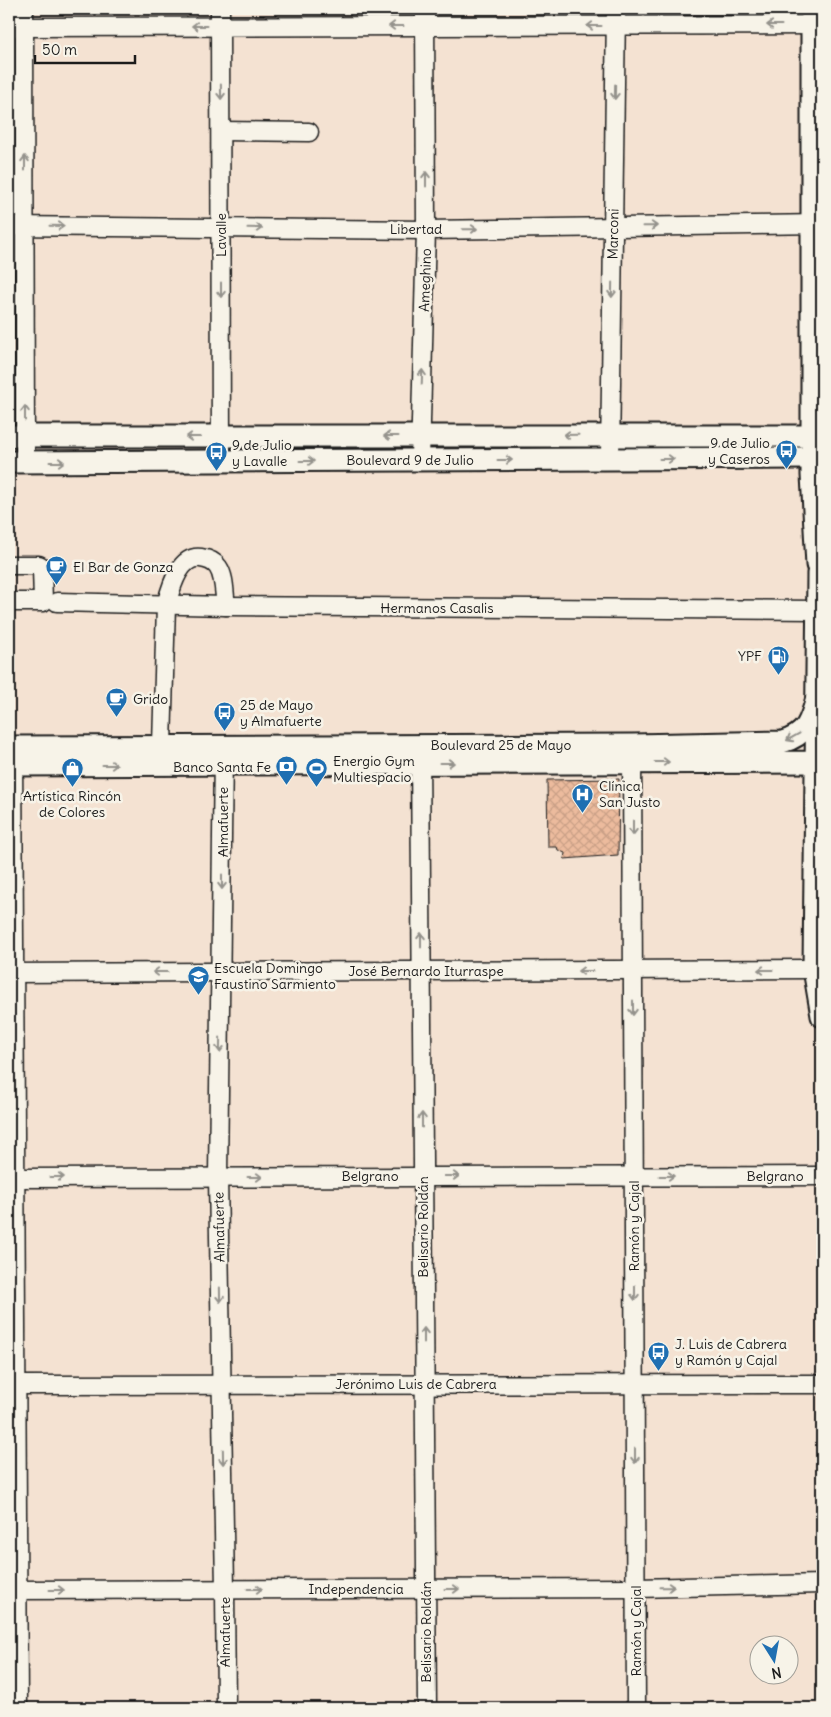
<svg xmlns="http://www.w3.org/2000/svg" width="831" height="1717" viewBox="0 0 831 1717" font-family="Delius,sans-serif">
<style>
.building{fill:url(#building-cross-hatch);stroke:#1c1c1c}
.lines{fill:none;stroke-linecap:round;stroke-linejoin:round}
.minor-casing{stroke:#1c1c1c;stroke-width:21}
.major-casing{stroke:#1c1c1c;stroke-width:25}
.minor{stroke:#f7f3e8;stroke-width:18}
.major{stroke:#f7f3e8;stroke-width:21}
.oneway{stroke:#94928c}
.labels{text-anchor:middle;dominant-baseline:central;stroke-width:5;stroke-linejoin:round;paint-order:stroke}
.street-label{font-size:14px;fill:#1c1c1c;stroke:#f7f3e8}
.poi-label{font-size:14px;fill:#1c1c1c;stroke:#f7f3e8;text-anchor:start}
</style>
<defs>
<pattern id="building-cross-hatch" width="8" height="8" patternUnits="userSpaceOnUse" patternTransform="scale(1.25)"><rect width="8" height="8" fill="#ecbb9d"/><path d="M0 0l8 8M0 8l8-8" fill="none" stroke="#caa087"/></pattern>
</defs>
<rect width="100%" height="100%" fill="#f4e2d2"/>
<filter id="ink" filterUnits="userSpaceOnUse"><feTurbulence type="fractalNoise" baseFrequency=".02" numOctaves="2"/><feDisplacementMap in="SourceGraphic" scale="10" xChannelSelector="R" yChannelSelector="G"/><feConvolveMatrix kernelMatrix="1 2 1 2 8 2 1 2 1" color-interpolation-filters="sRGB"/></filter>
<g filter="url(#ink)">
<polygon class="building" points="619,779 618,855 564,859 565,853 558,850 557,847 548,847 547,780"/>
<g class="lines">
<defs>
<g id="minor">
<polyline points="24,9 25,462"/>
<polyline points="220,9 221,461"/>
<polyline points="9,27 822,25"/>
<polyline points="221,131 309,132"/>
<polyline points="9,226 426,230 822,224"/>
<polyline points="610,459 616,9"/>
<polyline points="420,460 426,230 425,9"/>
<polyline points="9,565 39,565 42,567 43,602 9,602"/>
<polyline points="57,602 226,606 817,610"/>
<path d="M162 745 166 605C171 588 179 555 201 558 208 559 214 561 218 567 225 577 224 594 226 606"/>
<polyline points="632,750 636,1708"/>
<polyline points="13,751 18,1708"/>
<polyline points="223,751 218,1177 225,1589 226,1708"/>
<polyline points="420,751 427,1708"/>
<polyline points="9,973 814,969"/>
<polyline points="9,1178 822,1176"/>
<polyline points="9,1385 822,1384"/>
<polyline points="9,1590 636,1588 822,1584"/>
</g>
<g id="major">
<polyline points="812,9 812,475 817,565"/>
<path d="M9 436C277 438 544 434 812 436"/>
<polyline points="9,462 812,458"/>
<polyline points="818,573 814,969 822,1016"/>
<path d="M9 747 632 745 782 742C807 735 811 721 817 698"/>
<polyline points="9,765 816,762 822,757"/>
</g>
</defs>
<use href="#minor" class="minor-casing"/>
<use href="#major" class="major-casing"/>
<use href="#minor" class="minor"/>
<use href="#major" class="major"/>
</g>
<defs><path id="oneway-shaft" d="M-6 0H5M1.5-3L5.5 0L1.5 3" fill="none" stroke-width="1.6" stroke-linecap="round" stroke-linejoin="round" transform="scale(1.25)"/></defs>
<g class="oneway">
<use href="#oneway-shaft" transform="translate(774 25) rotate(180)"/>
<use href="#oneway-shaft" transform="translate(199 26) rotate(180)"/>
<use href="#oneway-shaft" transform="translate(396 26) rotate(-180)"/>
<use href="#oneway-shaft" transform="translate(594 26) rotate(180)"/>
<use href="#oneway-shaft" transform="translate(221 92) rotate(89)"/>
<use href="#oneway-shaft" transform="translate(615 92) rotate(91)"/>
<use href="#oneway-shaft" transform="translate(25 163) rotate(-90)"/>
<use href="#oneway-shaft" transform="translate(426 179) rotate(-90)"/>
<use href="#oneway-shaft" transform="translate(57 226) rotate(1)"/>
<use href="#oneway-shaft" transform="translate(650 226) rotate(-1)"/>
<use href="#oneway-shaft" transform="translate(255 228) rotate(1)"/>
<use href="#oneway-shaft" transform="translate(470 229) rotate(-1)"/>
<use href="#oneway-shaft" transform="translate(221 290) rotate(90)"/>
<use href="#oneway-shaft" transform="translate(612 290) rotate(91)"/>
<use href="#oneway-shaft" transform="translate(422 377) rotate(-88)"/>
<use href="#oneway-shaft" transform="translate(25 413) rotate(-90)"/>
<use href="#oneway-shaft" transform="translate(571 435) rotate(179)"/>
<use href="#oneway-shaft" transform="translate(391 436) rotate(180)"/>
<use href="#oneway-shaft" transform="translate(193 437) rotate(-180)"/>
<use href="#oneway-shaft" transform="translate(667 459)"/>
<use href="#oneway-shaft" transform="translate(505 460)"/>
<use href="#oneway-shaft" transform="translate(307 461)"/>
<use href="#oneway-shaft" transform="translate(57 462)"/>
<use href="#oneway-shaft" transform="translate(793 737) rotate(151)"/>
<use href="#oneway-shaft" transform="translate(662 762)"/>
<use href="#oneway-shaft" transform="translate(447 763)"/>
<use href="#oneway-shaft" transform="translate(110 765)"/>
<use href="#oneway-shaft" transform="translate(633 828) rotate(90)"/>
<use href="#oneway-shaft" transform="translate(222 882) rotate(90)"/>
<use href="#oneway-shaft" transform="translate(421 940) rotate(-90)"/>
<use href="#oneway-shaft" transform="translate(765 970) rotate(180)"/>
<use href="#oneway-shaft" transform="translate(585 971) rotate(180)"/>
<use href="#oneway-shaft" transform="translate(160 972) rotate(180)"/>
<use href="#oneway-shaft" transform="translate(633 1008) rotate(90)"/>
<use href="#oneway-shaft" transform="translate(220 1045) rotate(91)"/>
<use href="#oneway-shaft" transform="translate(422 1120) rotate(-90)"/>
<use href="#oneway-shaft" transform="translate(452 1176)"/>
<use href="#oneway-shaft" transform="translate(667 1176)"/>
<use href="#oneway-shaft" transform="translate(57 1177)"/>
<use href="#oneway-shaft" transform="translate(255 1177)"/>
<use href="#oneway-shaft" transform="translate(635 1293) rotate(90)"/>
<use href="#oneway-shaft" transform="translate(220 1295) rotate(89)"/>
<use href="#oneway-shaft" transform="translate(424 1335) rotate(-90)"/>
<use href="#oneway-shaft" transform="translate(635 1456) rotate(90)"/>
<use href="#oneway-shaft" transform="translate(223 1457) rotate(89)"/>
<use href="#oneway-shaft" transform="translate(667 1587) rotate(-1)"/>
<use href="#oneway-shaft" transform="translate(255 1589)"/>
<use href="#oneway-shaft" transform="translate(452 1589)"/>
<use href="#oneway-shaft" transform="translate(57 1590)"/>
</g>
</g>
<defs>
<symbol id="bus-pin" viewBox="-11 -11 22 30"><path d="M0 17L-7.5 6A9.5 9.5 0 1 1 7.5 6Z" fill="#1f6fb2" stroke="#f7f3e8"/><path d="M-5-6H5V4H4V6H2V4H-2V6H-4V4H-5ZM-3.5-4V0h7V-4ZM-3.5 1.2v1.5H-2V1.2ZM2 1.2v1.5H3.5V1.2Z" fill="#fff"/></symbol>
<symbol id="cafe-pin" viewBox="-11 -11 22 30"><path d="M0 17L-7.5 6A9.5 9.5 0 1 1 7.5 6Z" fill="#1f6fb2" stroke="#f7f3e8"/><path d="M-5.5-4.5H6V0H3Q3 3.5 0 3.5H-2.5Q-5.5 3.5-5.5 0ZM3-3.2v2h1.7v-2ZM-6 4.5H4V6H-6Z" fill="#fff"/></symbol>
<symbol id="fuel-pin" viewBox="-11 -11 22 30"><path d="M0 17L-7.5 6A9.5 9.5 0 1 1 7.5 6Z" fill="#1f6fb2" stroke="#f7f3e8"/><path d="M-5.5-6h7V0h2V4h1.3V-2.5L3-4.5l.8-.8L6-3V5H2.5V1h-1V6h-7ZM-4.2-4.7v3.2H.2V-4.7Z" fill="#fff"/></symbol>
<symbol id="bank-pin" viewBox="-11 -11 22 30"><path d="M0 17L-7.5 6A9.5 9.5 0 1 1 7.5 6Z" fill="#1f6fb2" stroke="#f7f3e8"/><path d="M-6-4H6V4H-6ZM0-2.3a2.3 2.3 0 1 0 0 4.6a2.3 2.3 0 1 0 0-4.6Z" fill="#fff"/></symbol>
<symbol id="shop-pin" viewBox="-11 -11 22 30"><path d="M0 17L-7.5 6A9.5 9.5 0 1 1 7.5 6Z" fill="#1f6fb2" stroke="#f7f3e8"/><path d="M-5-2.5h2.3a2.7 3.5 0 0 1 5.4 0H5L5.5 6h-11ZM-1.5-2.5h3a1.5 2.3 0 0 0-3 0Z" fill="#fff"/></symbol>
<symbol id="stadium-pin" viewBox="-11 -11 22 30"><path d="M0 17L-7.5 6A9.5 9.5 0 1 1 7.5 6Z" fill="#1f6fb2" stroke="#f7f3e8"/><path d="M0-5a6.5 5 0 1 0 0 10a6.5 5 0 1 0 0-10ZM-3.5-1.8h7v3.6h-7Z" fill="#fff"/></symbol>
<symbol id="hospital-pin" viewBox="-11 -11 22 30"><path d="M0 17L-7.5 6A9.5 9.5 0 1 1 7.5 6Z" fill="#1f6fb2" stroke="#f7f3e8"/><path d="M-5-5h3v3.5h4V-5h3V5h-3V1.5h-4V5h-3Z" fill="#fff"/></symbol>
<symbol id="school-pin" viewBox="-11 -11 22 30"><path d="M0 17L-7.5 6A9.5 9.5 0 1 1 7.5 6Z" fill="#1f6fb2" stroke="#f7f3e8"/><path d="M0-5L7-2L0 1L-7-2ZM-4 1L0 2.5L4 1V4Q0 6-4 4Z" fill="#fff"/></symbol>
</defs>
<g fill-rule="evenodd">
<use href="#bus-pin" x="774" y="438" width="25" height="34"/>
<use href="#bus-pin" x="204" y="440" width="25" height="34"/>
<use href="#cafe-pin" x="44" y="554" width="25" height="34"/>
<use href="#fuel-pin" x="766" y="644" width="25" height="34"/>
<use href="#cafe-pin" x="104" y="686" width="25" height="34"/>
<use href="#bus-pin" x="212" y="700" width="25" height="34"/>
<use href="#bank-pin" x="274" y="754" width="25" height="34"/>
<use href="#shop-pin" x="60" y="756" width="25" height="34"/>
<use href="#stadium-pin" x="304" y="756" width="25" height="34"/>
<use href="#hospital-pin" x="570" y="782" width="25" height="34"/>
<use href="#school-pin" x="186" y="964" width="25" height="34"/>
<use href="#bus-pin" x="646" y="1340" width="25" height="34"/>
</g>
<g class="labels">
<g class="street-label">
<text x="416" y="229">Libertad</text>
<text transform="translate(613 234) rotate(-89)">Marconi</text>
<text transform="translate(221 235) rotate(-90)">Lavalle</text>
<text transform="translate(425 280) rotate(-88)">Ameghino</text>
<text x="410" y="460">Boulevard 9 de Julio</text>
<text x="437" y="608">Hermanos Casalis</text>
<text x="501" y="745">Boulevard 25 de Mayo</text>
<text transform="translate(223 822) rotate(-90)">Almafuerte</text>
<text x="426" y="971">José Bernardo Iturraspe</text>
<text x="370" y="1176">Belgrano</text>
<text x="775" y="1176">Belgrano</text>
<text transform="translate(634 1226) rotate(-90)">Ramón y Cajal</text>
<text transform="translate(219 1227) rotate(-91)">Almafuerte</text>
<text transform="translate(423 1227) rotate(-90)">Belisario Roldán</text>
<text x="416" y="1384">Jerónimo Luis de Cabrera</text>
<text x="356" y="1589">Independencia</text>
<text transform="translate(636 1631) rotate(-90)">Ramón y Cajal</text>
<text transform="translate(225 1632) rotate(-90)">Almafuerte</text>
<text transform="translate(426 1632) rotate(-90)">Belisario Roldán</text>
</g>
<g class="poi-label">
<text x="770" y="443" text-anchor="end">9 de Julio<tspan x="770" dy="16">y Caseros</tspan></text>
<text x="232" y="445">9 de Julio<tspan x="232" dy="16">y Lavalle</tspan></text>
<text x="73" y="567">El Bar de Gonza</text>
<text x="762" y="656" text-anchor="end">YPF</text>
<text x="133" y="699">Grido</text>
<text x="240" y="705">25 de Mayo<tspan x="240" dy="16">y Almafuerte</tspan></text>
<text x="333" y="761">Energio Gym<tspan x="333" dy="16">Multiespacio</tspan></text>
<text x="271" y="767" text-anchor="end">Banco Santa Fe</text>
<text x="599" y="786">Clínica<tspan x="599" dy="16">San Justo</tspan></text>
<text x="72" y="796" text-anchor="middle">Artística Rincón<tspan x="72" dy="16">de Colores</tspan></text>
<text x="214" y="968">Escuela Domingo<tspan x="214" dy="16">Faustino Sarmiento</tspan></text>
<text x="675" y="1344">J. Luis de Cabrera<tspan x="675" dy="16">y Ramón y Cajal</tspan></text>
</g>
</g>
<rect width="831" height="1717" fill="none" stroke="#f7f3e8" stroke-width="30"/>
<rect x="15" y="15" width="801" height="1687" fill="none" stroke="#1c1c1c" stroke-width="2" filter="url(#ink)"/>
<g transform="translate(774 1660) rotate(169)"><circle r="24" fill="#f7f3e8" stroke="#9f9d96"/>
<path d="M0-4L9 19L0 12L-9 19Z" fill="#1f6fb2"/>
<text y="-8" font-size="14" font-weight="bold" text-anchor="middle" fill="#1c1c1c">N</text>
</g>
<path d="M35 55v8h100v-8" fill="none" stroke="#1c1c1c" stroke-width="2.5"/>
<text x="42" y="55" font-size="15" fill="#1c1c1c" stroke="#f7f3e8" stroke-width="4" paint-order="stroke">50 m</text>
</svg>
